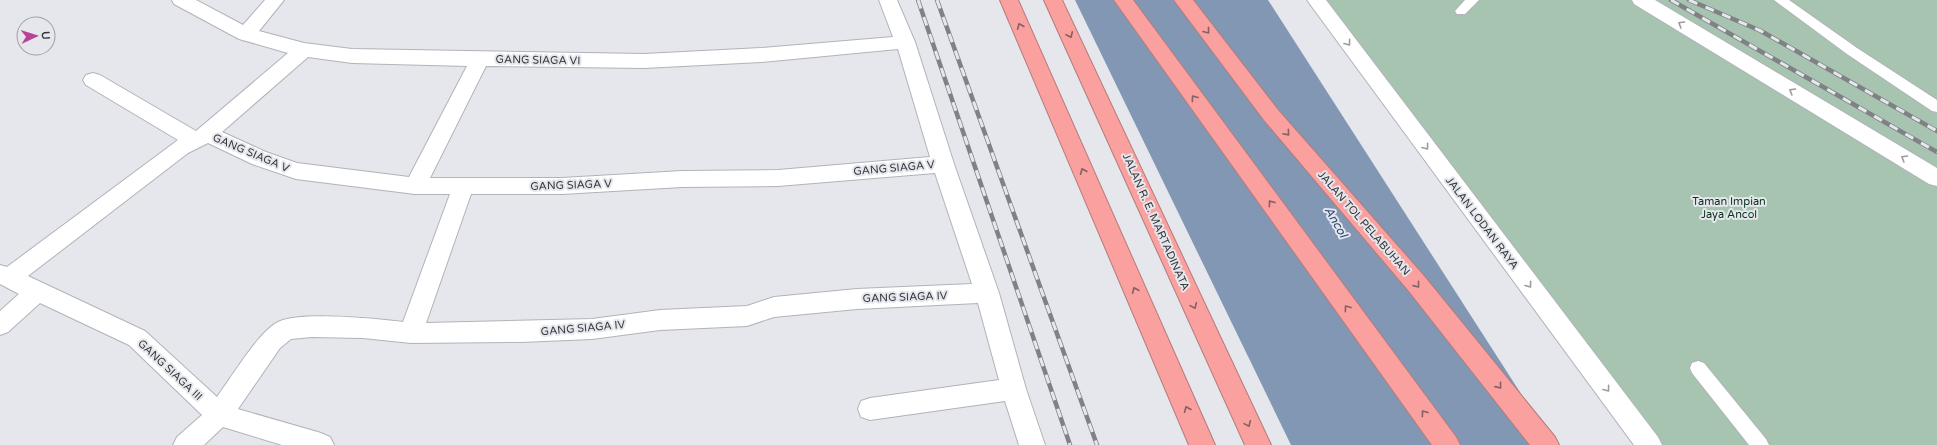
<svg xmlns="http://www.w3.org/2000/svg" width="1937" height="445" viewBox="0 0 1937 445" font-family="'Varela Round',sans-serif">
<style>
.green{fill:#a6c4b0}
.water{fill:#8297b3}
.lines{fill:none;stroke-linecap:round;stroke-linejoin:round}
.lane-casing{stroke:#b1b3b9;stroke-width:2}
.street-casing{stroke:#b1b3b9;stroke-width:2}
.secondary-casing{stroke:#b1b3b9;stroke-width:2}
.highway-casing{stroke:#b57b7b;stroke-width:2}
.lane{fill:#fff;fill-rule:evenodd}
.street{fill:#fff;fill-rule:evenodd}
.secondary{fill:#fff;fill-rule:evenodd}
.highway{fill:#faa09f;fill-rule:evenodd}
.rail-casing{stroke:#7f8185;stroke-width:4.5}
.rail{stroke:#e5e7ed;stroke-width:3;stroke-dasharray:9;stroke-linecap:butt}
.oneway{stroke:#9a9b9c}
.oneway2{stroke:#846162}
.labels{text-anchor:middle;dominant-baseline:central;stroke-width:4;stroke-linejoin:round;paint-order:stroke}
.street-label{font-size:11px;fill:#363739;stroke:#e5e7ed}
.park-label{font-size:11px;fill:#07341e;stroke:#e5e7ed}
.water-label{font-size:12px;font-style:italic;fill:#294870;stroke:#e5e7ed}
</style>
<rect width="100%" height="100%" fill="#e5e7ed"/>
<polygon class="green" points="1316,0 1937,0 1937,445 1648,445"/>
<polygon class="water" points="1075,0 1268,0 1554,445 1291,445"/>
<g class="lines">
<defs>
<g id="lane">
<polygon points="1465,0 1479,0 1465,14 1457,14 1455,11"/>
<polygon points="1774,0 1789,0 1857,48 1937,100 1937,112 1932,111 1847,54"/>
<polygon points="1698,361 1704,363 1766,439 1769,445 1749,445 1692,373 1690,368 1692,363"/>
</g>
<g id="street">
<path d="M172 0H196L243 25 265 0H284L259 31 304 43 352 49 644 54 761 48 893 37 879 0H897L915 42 954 164 999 293 1026 389 1045 445H1019L1005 401 870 420 861 417 858 409 861 401 870 398 999 380 978 303 857 309 774 317 747 326 660 330 592 339 521 342 411 343 363 338 312 337 291 339 280 348 238 409 321 433 330 437 334 445H282L223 427 204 445H173L177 437 202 415 129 345 40 303 8 332 0 335V311L19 294 0 284V265L7 267 178 140 86 85 83 80 86 75 93 73 100 75 196 131 288 53 239 39 174 4ZM898 49 930 157 778 170 682 171 562 178H430L486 66 644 68 761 62ZM308 57 352 63 467 66 409 177 297 163 266 152 222 132ZM208 143 252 164 296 179 415 194H450L403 322C377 319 300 311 278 322 259 331 231 378 217 397L145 331 28 276 188 153ZM935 173 972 284 857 289 774 297 747 306 660 310 592 319 426 323 471 194H562L682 187 778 186Z"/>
<polygon points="1632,0 1655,0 1937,168 1937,186 1929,184 1634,4"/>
</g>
<polygon id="secondary" points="1307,0 1326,0 1658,437 1662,445 1634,445"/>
<g id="highway">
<polygon points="1000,0 1018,0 1215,445 1189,445"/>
<polygon points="1044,0 1062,0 1271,445 1245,445"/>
<polygon points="1114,0 1133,0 1456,437 1460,445 1432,445"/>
<polygon points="1174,0 1193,0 1278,110 1424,276 1555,437 1559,445 1530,445 1408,290 1264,120"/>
</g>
</defs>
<use href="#lane" class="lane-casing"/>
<use href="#street" class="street-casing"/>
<use href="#secondary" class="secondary-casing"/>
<use href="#highway" class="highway-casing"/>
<use href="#lane" class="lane"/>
<use href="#street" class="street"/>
<use href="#secondary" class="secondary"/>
<use href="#highway" class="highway"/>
<defs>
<g id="rail">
<polyline points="918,0 1070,445"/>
<polyline points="937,0 1097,445"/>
<polyline points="1671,0 1937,152"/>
<polyline points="1689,0 1761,31 1937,131"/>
</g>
</defs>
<use href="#rail" class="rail-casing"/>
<use href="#rail" class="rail"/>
</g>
<defs><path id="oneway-chevron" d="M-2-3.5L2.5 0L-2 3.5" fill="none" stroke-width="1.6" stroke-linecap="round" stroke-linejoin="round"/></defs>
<g class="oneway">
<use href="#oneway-chevron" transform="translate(1681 24) rotate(-149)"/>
<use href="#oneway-chevron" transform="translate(1348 43) rotate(53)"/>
<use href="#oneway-chevron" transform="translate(1792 91) rotate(-149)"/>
<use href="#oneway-chevron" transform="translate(1426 147) rotate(53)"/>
<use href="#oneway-chevron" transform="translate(1904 158) rotate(-149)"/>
<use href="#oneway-chevron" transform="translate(1529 285) rotate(53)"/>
<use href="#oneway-chevron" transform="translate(1607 389) rotate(53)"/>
</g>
<g class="oneway2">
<use href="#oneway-chevron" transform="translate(1020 26) rotate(-113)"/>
<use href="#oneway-chevron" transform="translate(1207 31) rotate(52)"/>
<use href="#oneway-chevron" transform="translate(1070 35) rotate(65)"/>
<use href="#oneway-chevron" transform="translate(1194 98) rotate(-126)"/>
<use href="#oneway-chevron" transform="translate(1287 133) rotate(49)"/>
<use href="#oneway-chevron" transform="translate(1083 171) rotate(-113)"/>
<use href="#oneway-chevron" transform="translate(1271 203) rotate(-126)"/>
<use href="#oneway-chevron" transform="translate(1417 285) rotate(51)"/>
<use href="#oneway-chevron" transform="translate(1135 290) rotate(-113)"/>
<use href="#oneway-chevron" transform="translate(1194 306) rotate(66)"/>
<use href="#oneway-chevron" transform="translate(1347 308) rotate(-126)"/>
<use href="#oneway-chevron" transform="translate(1499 386) rotate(51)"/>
<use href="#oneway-chevron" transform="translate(1187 409) rotate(-113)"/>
<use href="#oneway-chevron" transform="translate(1424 413) rotate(-126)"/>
<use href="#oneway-chevron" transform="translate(1248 424) rotate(66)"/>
</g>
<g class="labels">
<g class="street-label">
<text transform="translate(538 60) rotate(1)">GANG SIAGA VI</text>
<text transform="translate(251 153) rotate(23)">GANG SIAGA V</text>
<text transform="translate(894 168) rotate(-5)">GANG SIAGA V</text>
<text transform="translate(571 185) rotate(-2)">GANG SIAGA V</text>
<text transform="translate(1156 222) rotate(66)">JALAN R. E. MARTADINATA</text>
<text transform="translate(1364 223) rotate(49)">JALAN TOL PELABUHAN</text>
<text transform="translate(1482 223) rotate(53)">JALAN LODAN RAYA</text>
<text transform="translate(905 297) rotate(-2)">GANG SIAGA IV</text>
<text transform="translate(583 328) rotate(-5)">GANG SIAGA IV</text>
<text transform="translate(170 370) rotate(43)">GANG SIAGA III</text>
</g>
<g class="park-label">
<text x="1729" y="201">Taman Impian<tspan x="1729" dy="13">Jaya Ancol</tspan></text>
</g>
<g class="water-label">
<text transform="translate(1336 222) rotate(60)">Ancol</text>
</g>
</g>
<g transform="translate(36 36) rotate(86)"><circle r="19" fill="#e5e7ed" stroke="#9fa1a5"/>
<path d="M0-3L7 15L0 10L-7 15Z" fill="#ba4296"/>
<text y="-6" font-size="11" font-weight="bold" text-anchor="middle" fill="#363739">U</text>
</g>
</svg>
